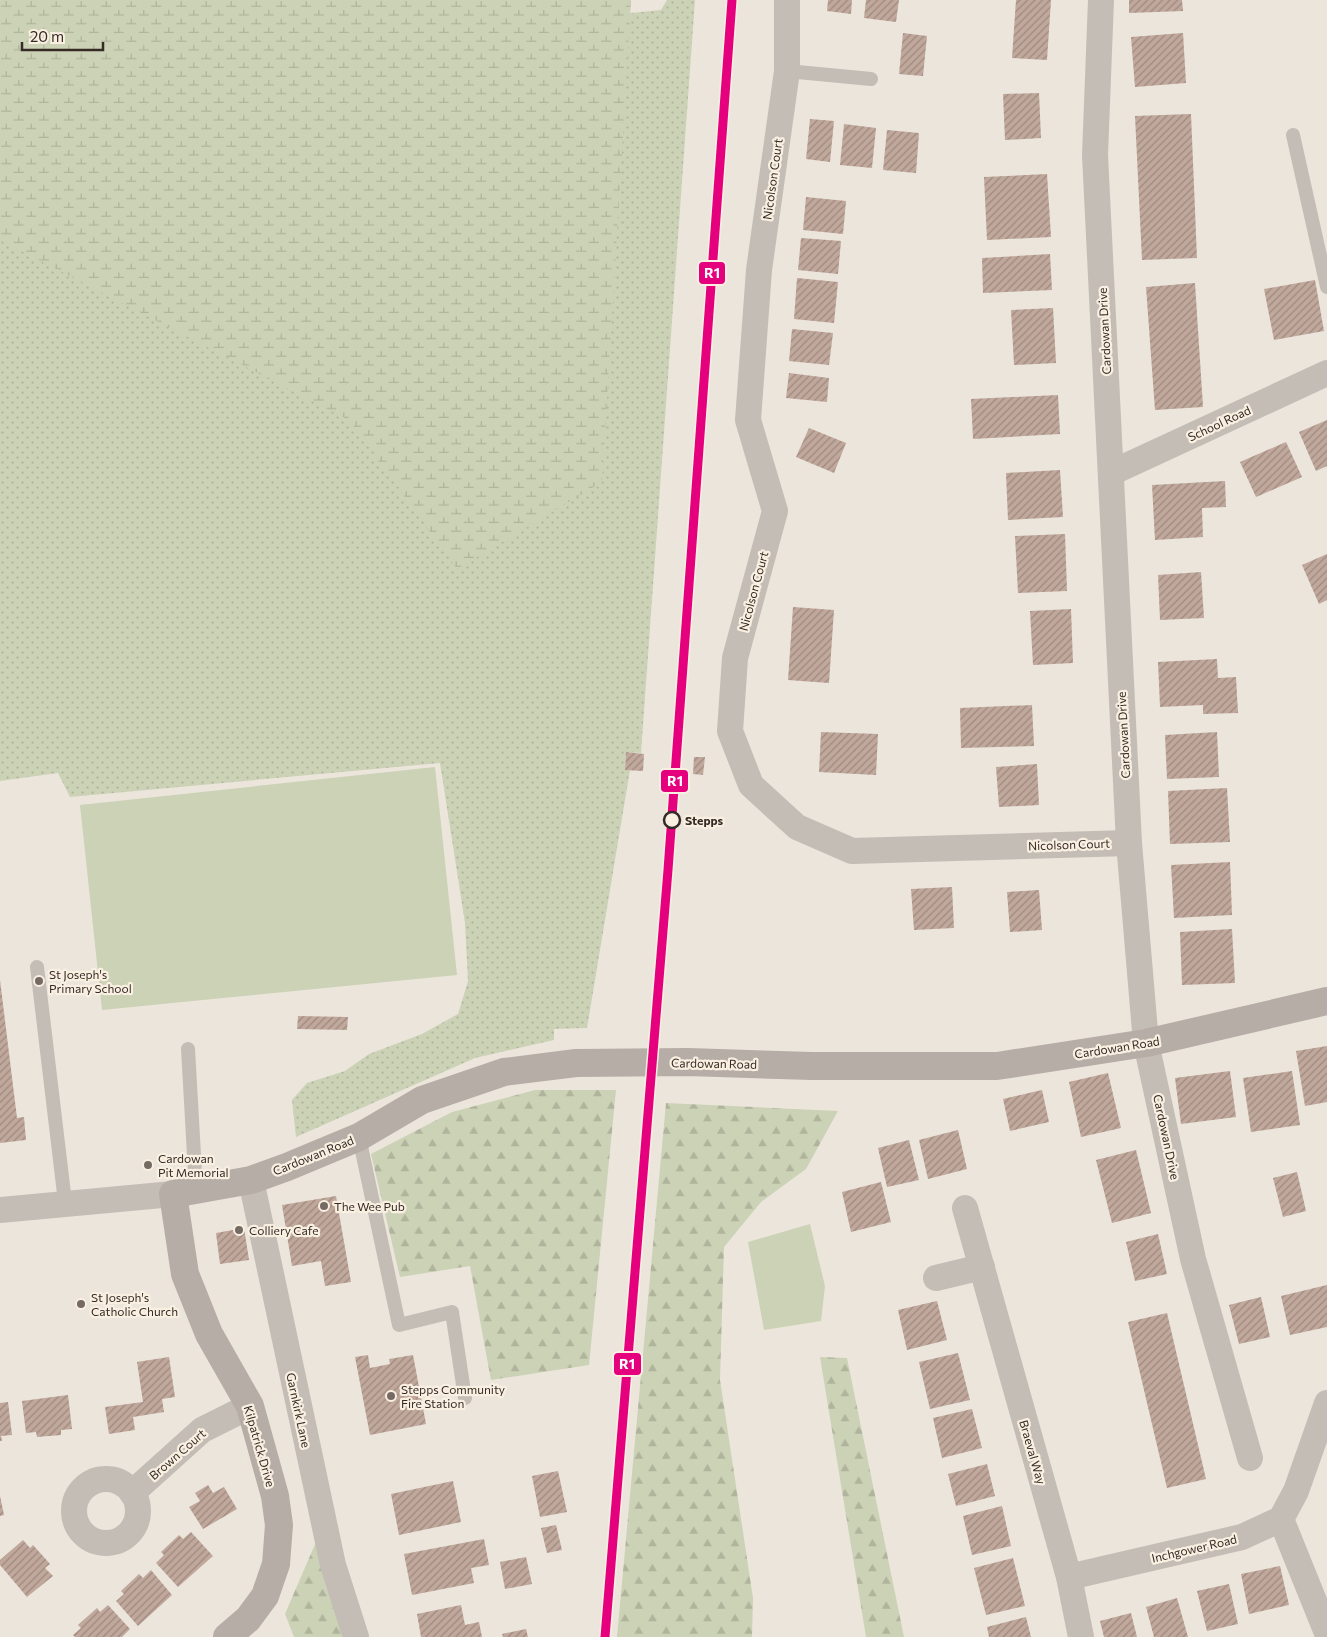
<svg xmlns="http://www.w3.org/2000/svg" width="1327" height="1637" viewBox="0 0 1327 1637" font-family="Commissioner,sans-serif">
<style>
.grass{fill:url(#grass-dots)}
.forest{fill:url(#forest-firs)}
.wetland{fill:url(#wetland-marsh)}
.park{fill:#ccd2b5}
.building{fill:url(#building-hatch)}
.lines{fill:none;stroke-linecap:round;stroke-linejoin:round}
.lane{stroke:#c4bdb6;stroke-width:14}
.street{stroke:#c4bdb6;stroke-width:26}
.secondary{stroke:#b5ada6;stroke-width:28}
.rail-1-casing{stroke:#faf0e2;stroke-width:12}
.rail-1{stroke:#e5007d;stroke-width:9}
.stop-dot{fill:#faf0e2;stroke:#352a24;stroke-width:2.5}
.poi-dot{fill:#756b64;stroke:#faf0e2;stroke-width:2}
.labels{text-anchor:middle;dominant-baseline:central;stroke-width:4.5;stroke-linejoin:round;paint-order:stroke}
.street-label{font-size:12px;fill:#352a24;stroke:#faf0e2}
.stop-label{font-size:12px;font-weight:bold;fill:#352a24;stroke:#faf0e2;text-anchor:start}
.poi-label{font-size:12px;fill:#352a24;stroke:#faf0e2;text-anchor:start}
.line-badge{stroke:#faf0e2;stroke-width:2}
.badge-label{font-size:14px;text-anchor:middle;font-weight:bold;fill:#fff}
</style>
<defs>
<pattern id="grass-dots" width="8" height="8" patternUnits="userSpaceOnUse" patternTransform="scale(1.25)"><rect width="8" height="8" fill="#ccd2b5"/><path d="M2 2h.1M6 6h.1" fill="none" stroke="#b0b49c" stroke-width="1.8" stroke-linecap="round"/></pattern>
<pattern id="forest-firs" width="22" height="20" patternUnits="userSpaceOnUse" patternTransform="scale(1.25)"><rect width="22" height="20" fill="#ccd2b5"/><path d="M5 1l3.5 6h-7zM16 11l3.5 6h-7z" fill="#b0b49c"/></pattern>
<pattern id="wetland-marsh" width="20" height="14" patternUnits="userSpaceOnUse" patternTransform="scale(1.25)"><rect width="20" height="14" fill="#ccd2b5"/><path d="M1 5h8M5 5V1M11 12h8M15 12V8" fill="none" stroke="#b0b49c"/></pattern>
<pattern id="building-hatch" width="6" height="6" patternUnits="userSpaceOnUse" patternTransform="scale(1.25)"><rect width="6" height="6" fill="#c1a89c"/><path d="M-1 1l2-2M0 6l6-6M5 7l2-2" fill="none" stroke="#9e897f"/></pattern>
</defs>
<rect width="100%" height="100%" fill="#ece5dc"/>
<polygon class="grass" points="0,0 460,30 661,10 667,0 695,0 641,753 626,752 625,769 630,770 587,1028 554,1029 554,1040 475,1058 296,1137 292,1100 307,1083 345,1071 369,1054 422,1034 458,1014 468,981 465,923 440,763 70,797 58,773 0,781"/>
<g class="forest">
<polygon points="535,1090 616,1090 589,1365 491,1380 470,1266 400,1277 371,1154 452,1112"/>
<polygon points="666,1103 838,1111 806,1169 761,1202 724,1247 720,1380 753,1598 752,1637 617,1637"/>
<polygon points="820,1357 847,1358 904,1637 866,1637"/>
<polygon points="316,1542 348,1637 294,1637 285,1614"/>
</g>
<polygon class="wetland" points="0,0 631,0 602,482 457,569 349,420 0,240"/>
<g class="park">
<polygon points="435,767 457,975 102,1010 80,805"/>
<polygon points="810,1224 825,1286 821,1321 764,1330 748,1242"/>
</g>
<g class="building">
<polygon points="828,0 852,0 851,14 827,11"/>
<polygon points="866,0 899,0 896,22 864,18"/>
<polygon points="1016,0 1051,0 1047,60 1012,58"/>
<polygon points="1129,0 1182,0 1183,11 1129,13"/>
<polygon points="903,33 927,36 923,76 899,74"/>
<polygon points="1183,33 1186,83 1135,87 1131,37"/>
<polygon points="1039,93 1041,138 1005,140 1003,94"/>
<polygon points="1191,114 1197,258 1142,260 1135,116"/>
<polygon points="810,119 834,121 830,162 806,159"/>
<polygon points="844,124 876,128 872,168 840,165"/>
<polygon points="887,130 919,133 916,173 883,170"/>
<polygon points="1047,174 1051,237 987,240 984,177"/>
<polygon points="806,197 846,201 843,234 803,230"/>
<polygon points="801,238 841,241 838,274 798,270"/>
<polygon points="1050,254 1052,290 983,293 982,258"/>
<polygon points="797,278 838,282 834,323 794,319"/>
<polygon points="1315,280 1324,331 1274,340 1264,289"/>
<polygon points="1195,283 1203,407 1155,410 1146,287"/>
<polygon points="1053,308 1056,363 1014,365 1011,310"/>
<polygon points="792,329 833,333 829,365 789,361"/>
<polygon points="789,373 829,378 827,402 786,398"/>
<polygon points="1058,395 1060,434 973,439 971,399"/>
<polygon points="1327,420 1327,466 1316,471 1299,432"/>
<polygon points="809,428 846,443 834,473 796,457"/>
<polygon points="1286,442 1302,477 1256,497 1240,462"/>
<polygon points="1060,470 1063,517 1008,520 1006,473"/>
<polygon points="1225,481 1226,507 1202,508 1203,537 1155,540 1152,485"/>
<polygon points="1065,534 1067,591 1018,593 1015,536"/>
<polygon points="1327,554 1327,600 1319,604 1302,565"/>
<polygon points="1201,572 1204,618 1160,620 1158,575"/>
<polygon points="793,607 834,610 829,683 788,680"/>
<polygon points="1071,609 1073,663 1033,665 1030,611"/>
<polygon points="1217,659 1218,678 1236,677 1238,713 1203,714 1203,705 1160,707 1158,662"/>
<polygon points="1032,705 1034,746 961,748 960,708"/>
<polygon points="821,732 878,734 876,775 819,772"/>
<polygon points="1217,732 1219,777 1167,779 1165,735"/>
<polygon points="626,752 644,754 643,771 625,770"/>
<polygon points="694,757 705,757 703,775 693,774"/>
<polygon points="1037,764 1039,805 999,807 996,767"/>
<polygon points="1227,788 1230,842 1170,844 1168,791"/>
<polygon points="1230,862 1232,915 1174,918 1171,865"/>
<polygon points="952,887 954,928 914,930 911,889"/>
<polygon points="1039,890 1042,930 1010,932 1007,892"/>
<polygon points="1232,929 1235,983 1182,985 1180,932"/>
<polygon points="0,980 17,1118 24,1117 26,1140 0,1143"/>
<polygon points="298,1016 348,1017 347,1030 297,1029"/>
<polygon points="1327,1046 1327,1102 1305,1106 1296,1051"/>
<polygon points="1230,1071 1236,1117 1181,1124 1175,1078"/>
<polygon points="1292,1071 1300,1125 1251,1132 1243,1078"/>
<polygon points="1108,1073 1121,1128 1081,1137 1069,1082"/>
<polygon points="1042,1090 1049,1122 1010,1131 1003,1099"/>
<polygon points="958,1130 967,1169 928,1179 919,1140"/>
<polygon points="909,1140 919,1180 887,1187 878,1148"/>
<polygon points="1136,1150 1151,1213 1112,1223 1096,1160"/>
<polygon points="1297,1172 1306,1211 1283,1217 1273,1178"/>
<polygon points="881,1182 891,1222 851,1232 842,1192"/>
<polygon points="336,1196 351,1282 325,1286 321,1261 292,1266 282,1205"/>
<polygon points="244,1228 249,1260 220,1264 216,1233"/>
<polygon points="1158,1234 1167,1274 1135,1281 1126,1242"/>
<polygon points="1327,1285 1327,1327 1290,1335 1281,1296"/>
<polygon points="1261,1297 1270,1337 1239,1344 1229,1305"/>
<polygon points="937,1301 947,1340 907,1350 898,1310"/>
<polygon points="1167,1313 1206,1479 1167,1488 1128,1322"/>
<polygon points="958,1353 970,1400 930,1409 919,1362"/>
<polygon points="368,1355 370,1368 390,1364 389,1359 413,1355 426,1424 370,1435 355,1357"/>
<polygon points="169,1357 175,1397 162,1399 164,1412 133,1417 135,1430 109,1434 105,1407 143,1402 137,1362"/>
<polygon points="68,1395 72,1429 61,1430 61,1435 37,1437 36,1432 26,1433 22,1401"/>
<polygon points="8,1402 12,1435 1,1436 2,1441 0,1441 0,1403"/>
<polygon points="972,1409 982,1448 942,1458 933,1418"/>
<polygon points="987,1464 995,1496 956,1506 948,1474"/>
<polygon points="558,1471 567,1512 540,1517 532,1476"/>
<polygon points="453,1481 461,1522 399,1535 391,1494"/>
<polygon points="208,1485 213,1493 224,1487 237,1509 203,1529 189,1507 200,1501 195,1493"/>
<polygon points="0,1496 4,1515 0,1516"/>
<polygon points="1002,1506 1011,1546 972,1555 963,1516"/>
<polygon points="556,1525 562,1550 547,1553 541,1528"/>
<polygon points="191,1532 213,1556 178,1587 156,1563 164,1555 161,1552 179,1535 183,1539"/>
<polygon points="484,1539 489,1565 471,1568 474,1583 412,1595 404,1554"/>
<polygon points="23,1540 30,1548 33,1545 42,1555 50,1564 45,1568 53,1576 27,1597 0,1565 0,1560"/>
<polygon points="526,1557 532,1584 505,1589 500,1562"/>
<polygon points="1013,1558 1025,1606 986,1615 974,1568"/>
<polygon points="1280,1566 1289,1605 1249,1614 1241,1574"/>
<polygon points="151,1570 172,1595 138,1626 116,1601 124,1594 121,1591 139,1574 143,1578"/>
<polygon points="1229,1584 1238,1624 1207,1631 1197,1591"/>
<polygon points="1177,1598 1188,1637 1154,1637 1146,1607"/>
<polygon points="108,1605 130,1629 122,1637 75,1637 73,1635 81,1628 78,1625 97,1608 100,1612"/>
<polygon points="461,1605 465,1625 479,1622 482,1637 421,1637 417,1614"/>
<polygon points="1131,1613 1137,1637 1104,1637 1100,1621"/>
<polygon points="1026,1617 1031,1637 989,1637 987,1627"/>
<polygon points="526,1629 528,1637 503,1637 502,1634"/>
</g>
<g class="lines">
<g class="lane">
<polyline points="787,71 871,79"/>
<polyline points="1293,135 1327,287"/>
<polyline points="37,967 65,1202"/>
<polyline points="188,1049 196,1190"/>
<polyline points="359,1137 399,1325 452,1312 465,1398"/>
</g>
<g class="street">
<polyline points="787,0 787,71 759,270 748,420 775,511 735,658 730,731 751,785 797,827 852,851 1129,843"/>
<polyline points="1101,0 1095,155 1129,843 1146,1043 1193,1259 1250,1458"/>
<polyline points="1111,473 1327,373"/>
<polyline points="251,1180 333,1565 356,1637"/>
<polyline points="965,1208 1069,1577 1081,1637"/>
<polyline points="0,1210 173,1194"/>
<polyline points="936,1278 982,1267"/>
<circle cx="106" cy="1511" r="32"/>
<polyline points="132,1493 202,1430 250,1406"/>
<polyline points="1281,1519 1327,1633"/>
<polyline points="1069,1577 1242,1537 1281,1519 1296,1491 1327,1403"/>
</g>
<polyline class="secondary" points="227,1637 248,1619 265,1596 276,1564 279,1525 275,1496 250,1406 209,1334 185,1274 173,1194 251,1180 287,1167 359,1137 422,1100 504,1072 576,1063 688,1062 812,1066 997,1066 1146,1043 1327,1001"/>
<defs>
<polyline id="rail-1" points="605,1637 668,870 732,0"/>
</defs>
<use href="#rail-1" class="rail-1-casing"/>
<use href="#rail-1" class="rail-1"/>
</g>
<circle class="stop-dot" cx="672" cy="820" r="8"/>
<g class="poi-dot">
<circle cx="39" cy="981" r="5"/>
<circle cx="148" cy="1165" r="5"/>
<circle cx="324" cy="1206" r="5"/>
<circle cx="239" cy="1230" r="5"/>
<circle cx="81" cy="1304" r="5"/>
<circle cx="391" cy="1396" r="5"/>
</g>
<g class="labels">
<g class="street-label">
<text transform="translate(772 179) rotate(-82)">Nicolson Court</text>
<text transform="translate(1104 331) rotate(-93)">Cardowan Drive</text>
<text transform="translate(1219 423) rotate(-25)">School Road</text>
<text transform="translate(753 591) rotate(-75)">Nicolson Court</text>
<text transform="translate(1123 735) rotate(-93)">Cardowan Drive</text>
<text transform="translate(1069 844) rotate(-2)">Nicolson Court</text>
<text transform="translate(1117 1047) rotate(-9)">Cardowan Road</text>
<text transform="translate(714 1063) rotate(1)">Cardowan Road</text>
<text transform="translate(1167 1137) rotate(78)">Cardowan Drive</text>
<text transform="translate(313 1155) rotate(-22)">Cardowan Road</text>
<text transform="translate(299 1410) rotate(78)">Garnkirk Lane</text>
<text transform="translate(260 1446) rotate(74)">Kilpatrick Drive</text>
<text transform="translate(1033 1452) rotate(74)">Braeval Way</text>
<text transform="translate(177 1454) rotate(-41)">Brown Court</text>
<text transform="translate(1194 1548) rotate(-13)">Inchgower Road</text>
</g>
<g class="stop-label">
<text x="685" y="820">Stepps</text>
</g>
<g class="poi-label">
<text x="49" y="974">St Joseph's<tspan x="49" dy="14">Primary School</tspan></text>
<text x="158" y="1158">Cardowan<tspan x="158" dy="14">Pit Memorial</tspan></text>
<text x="334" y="1206">The Wee Pub</text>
<text x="249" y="1230">Colliery Cafe</text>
<text x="91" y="1297">St Joseph's<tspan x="91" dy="14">Catholic Church</tspan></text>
<text x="401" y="1389">Stepps Community<tspan x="401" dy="14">Fire Station</tspan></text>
</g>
</g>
<g class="line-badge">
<rect x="698" y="261" width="28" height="24" rx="5" fill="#e5007d"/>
<rect x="660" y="769" width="29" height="24" rx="5" fill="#e5007d"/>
<rect x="613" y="1352" width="29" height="24" rx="5" fill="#e5007d"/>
</g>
<g class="badge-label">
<text x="712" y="278">R1</text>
<text x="675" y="786">R1</text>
<text x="627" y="1369">R1</text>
</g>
<path d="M22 42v8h81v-8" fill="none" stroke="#352a24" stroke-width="2.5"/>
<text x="30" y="42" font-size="15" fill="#352a24" stroke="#faf0e2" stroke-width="4" paint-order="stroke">20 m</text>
</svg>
